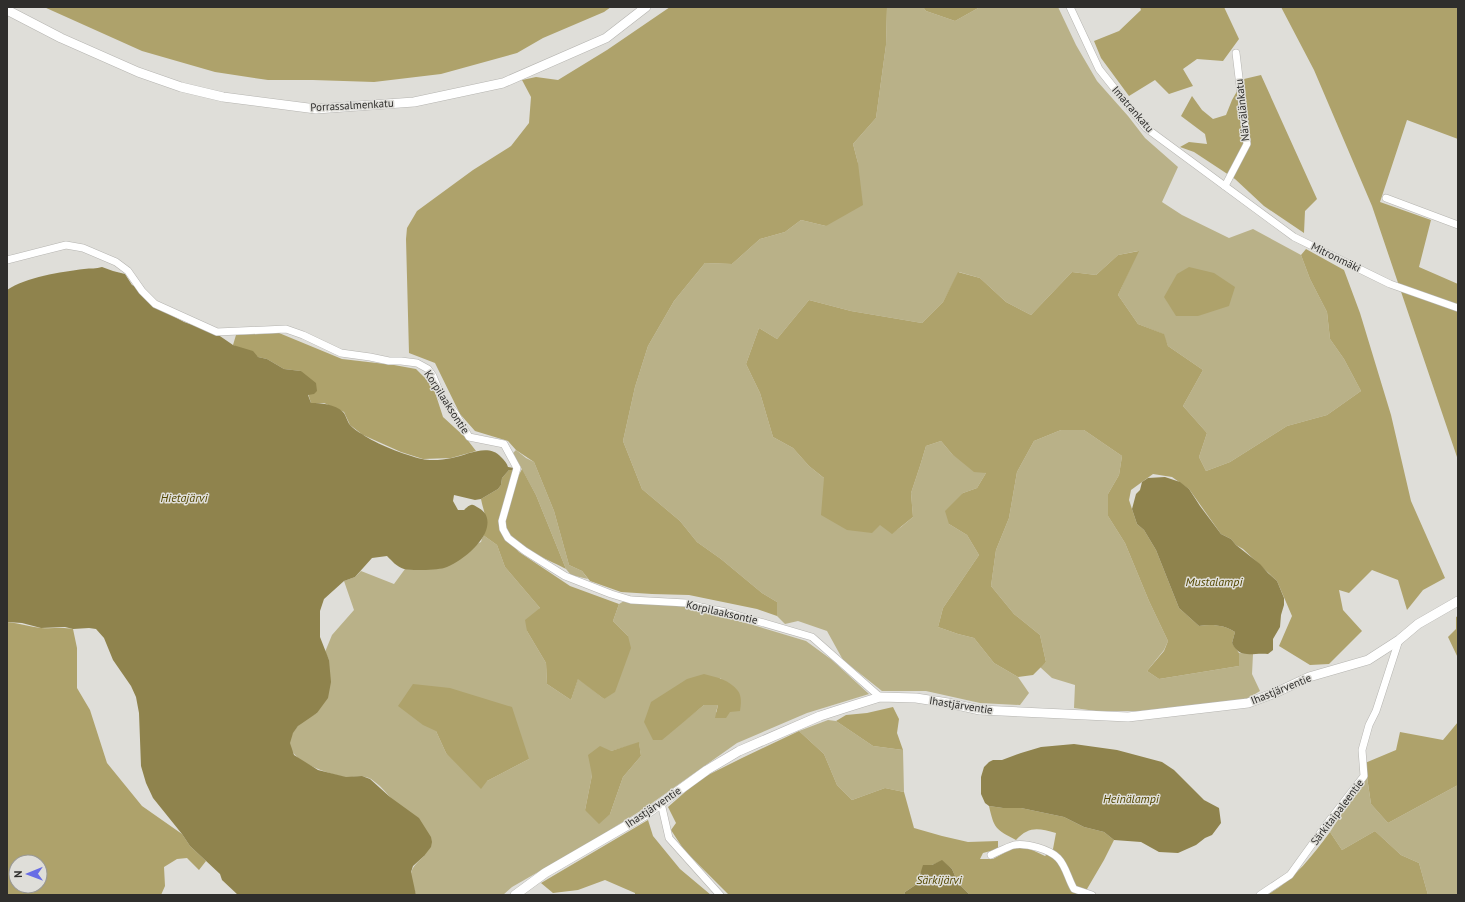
<svg xmlns="http://www.w3.org/2000/svg" width="1465" height="902" viewBox="0 0 1465 902" font-family="'PT Sans',sans-serif">
<style>
.green{fill:#b9b188;fill-rule:evenodd}
.forest{fill:#aea26b;fill-rule:evenodd}
.water{fill:#8f834d}
.lines{fill:none;stroke-linecap:round;stroke-linejoin:round}
.minor-casing{stroke:#b5b4b0;stroke-width:8}
.tertiary-casing{stroke:#b5b4b0;stroke-width:10}
.minor{stroke:#fff;stroke-width:7}
.tertiary{stroke:#fff;stroke-width:9}
.labels{text-anchor:middle;dominant-baseline:central;stroke-width:3;stroke-linejoin:round;paint-order:stroke}
.street-label{font-size:11px;fill:#2f2e2c;stroke:#dfded9}
.water-label{font-size:12px;font-style:italic;fill:#534700;stroke:#dfded9}
</style>
<rect width="100%" height="100%" fill="#dfded9"/>
<g class="green">
<polygon points="887,7 923,7 926,11 955,21 980,7 1058,7 1076,45 1097,81 1128,116 1145,138 1178,167 1162,202 1182,215 1229,238 1253,229 1301,255 1310,279 1327,312 1330,339 1344,359 1361,391 1327,415 1287,426 1230,462 1206,471 1199,457 1207,433 1183,406 1203,370 1168,346 1163,334 1138,324 1118,295 1138,251 1118,255 1096,275 1072,272 1031,315 1006,302 980,278 959,272 943,302 922,323 851,311 809,300 777,339 759,328 746,364 760,393 773,437 793,448 809,466 892,533 901,527 913,517 911,493 920,466 926,446 941,441 952,454 986,473 977,488 963,493 949,524 967,535 979,555 943,608 938,627 958,634 974,638 994,663 1018,677 1029,693 1020,705 980,703 926,691 882,691 843,660 827,631 798,621 785,624 777,616 777,602 762,593 721,559 697,542 680,521 642,489 623,441 635,387 648,346 674,301 705,263 732,264 760,239 785,232 801,220 826,226 858,163 853,144 876,118 886,45"/>
<polygon points="1061,430 1084,430 1122,456 1119,475 1108,494 1108,516 1125,543 1149,601 1168,641 1164,650 1147,671 1159,679 1239,666 1239,653 1253,654 1252,674 1260,691 1247,699 1140,711 1096,711 1074,708 1075,685 1052,678 1040,667 1046,662 1040,635 1014,614 991,586 996,550 1009,518 1017,472 1034,441"/>
<polygon points="516,450 526,458 534,462 554,511 569,565 582,571 588,579 571,575 566,569 536,495 513,453"/>
<path d="M483 535 497 545 505 567 540 608 527 631 546 663 547 684 571 700 578 678 604 699 628 636 613 621 619 604 624 601 697 608 806 641 832 660 869 694 807 713 737 743 645 808 594 840 512 887 503 895H416C410 873 406 873 424 856 410 830 396 796 371 779 362 774 353 778 344 777 323 772 271 757 297 727 302 721 310 717 317 713L329 660 325 652 332 635 354 610 344 581 355 577 361 571 394 584 405 569 416 570 481 542ZM721 678 726 718 716 712 718 705H704L684 721ZM436 731 529 759 487 781 446 753ZM639 743 641 756 623 777 610 814 585 810 592 775 611 751Z"/>
<polygon points="828,720 836,721 873,746 903,750 904,792 885,788 852,800 837,785 824,754 799,731"/>
<polygon points="1367,777 1371,804 1388,823 1458,785 1458,895 1428,895 1419,863 1401,855 1375,831 1342,850 1330,832 1342,813"/>
</g>
<g class="forest">
<polygon points="44,7 611,7 604,12 543,38 517,53 441,74 374,82 313,80 268,80 215,72 142,51"/>
<polygon points="670,7 887,7 886,45 876,118 853,144 858,163 863,205 826,226 801,220 785,232 760,239 732,264 705,263 674,301 648,346 635,387 623,441 642,489 680,521 697,542 721,559 762,593 777,602 777,616 757,609 689,595 652,594 621,592 590,581 582,571 569,565 554,511 534,462 516,450 508,441 475,431 460,414 435,363 409,353 406,239 407,228 417,211 473,170 511,146 529,123 531,97 522,80 536,77 558,80 607,50"/>
<polygon points="923,7 980,7 955,21 926,11"/>
<polygon points="1140,7 1224,7 1239,39 1223,61 1197,59 1183,69 1193,86 1169,94 1155,80 1129,96 1101,58 1094,41 1119,31 1141,10"/>
<polygon points="1281,7 1458,7 1458,139 1407,120 1380,202 1431,220 1419,267 1458,284 1458,460 1372,206 1314,70"/>
<polygon points="1261,75 1317,199 1305,211 1304,233 1264,206 1235,179 1194,152 1180,147 1189,142 1207,144 1205,134 1181,116 1192,96 1202,110 1213,119 1226,115 1232,100 1244,79"/>
<path d="M1306 249 1344 270 1360 313 1391 415 1411 501 1445 578 1423 590 1407 610 1398 580 1372 570 1349 593 1339 590 1343 610 1362 631 1329 664 1310 665 1279 646 1292 616 1277 581 1243 549 1236 545 1231 539 1221 534 1189 489 1172 477 1153 474 1131 490 1129 500 1137 524 1144 530 1156 550 1179 608 1199 626C1212 624 1224 625 1235 632L1232 643 1239 653V666L1159 679 1147 671 1164 651 1168 641 1149 601 1125 543 1108 516V494L1119 475 1122 456 1084 430H1061L1034 441 1017 472 1009 518 996 550 991 586 1014 614 1040 635 1046 662 1033 675 1018 677 994 663 974 638 958 634 938 627 943 608 979 555 967 535 949 524 945 511 963 493 977 488 986 473 974 472 952 454 941 441 926 446 920 466 911 493 913 517 892 534 880 525 872 533 847 530 821 515 824 478 809 466 793 448 773 437 760 393 746 364 759 328 777 339 809 300 851 311 922 323 943 302 958 272 980 278 1006 302 1031 315 1072 272 1096 275 1118 255 1139 251 1118 295 1138 324 1164 334 1168 346 1203 370 1183 406 1207 433 1199 457 1206 471 1230 462 1287 426 1327 415 1361 391 1344 359 1330 339 1327 312 1310 279 1301 255Z"/>
<polygon points="1189,267 1214,273 1235,287 1229,306 1198,316 1176,316 1164,297 1177,274"/>
<polygon points="279,333 342,359 394,365 416,369 433,386 443,417 466,438 476,451 451,458 423,459 401,452 363,435 350,425 344,412 324,403 311,403 301,371 284,369 267,359 258,357 233,345 236,335"/>
<path d="M522 469 536 495 566 569C549 560 505 544 505 521 505 504 514 484 522 469Z"/>
<path d="M509 470H512V474L502 532 519 552 570 586 619 604 613 621 628 636 631 648 615 692 604 699 578 679 571 700 547 684 546 663 527 631 525 620 540 608 505 567 497 545 483 535C489 520 484 514 481 499L498 489 501 485 502 478Z"/>
<polygon points="1458,616 1458,658 1448,637 1456,629 1456,617"/>
<path d="M7 622C19 623 30 627 41 628 52 629 62 627 73 629L77 648V688L90 710 107 763 142 806 182 834 190 846 206 861 199 870 187 858 177 859 164 867 165 886 161 895H7ZM16 862H40V886H16Z"/>
<path d="M704 674C716 677 730 680 738 691 742 696 741 705 740 711L730 712 726 718H715L718 705H704L662 740H653L644 722 651 702 687 679Z"/>
<polygon points="413,684 450,688 512,707 529,759 487,781 481,789 446,753 436,731 423,725 398,706"/>
<polygon points="893,707 899,719 897,733 903,750 873,746 836,721 846,715 867,713"/>
<polygon points="1458,722 1458,785 1388,823 1371,804 1365,763 1396,750 1400,732 1443,740"/>
<path d="M799 731 824 754 837 785 852 800 885 788 904 792 914 828 942 836 968 842 998 841V849L983 853 980 859H993L1015 847 1030 849 1045 856 1053 849 1056 833C1038 828 1029 826 1016 840 995 829 994 828 989 806L1003 808H1021L1064 817 1084 827 1104 832 1114 840 1104 860 1087 889 1077 895H970L958 883 952 869 942 861 932 865 919 874 917 884 905 892 904 895H729L684 850 671 830 676 823 668 807 700 779 742 758Z"/>
<polygon points="639,742 641,756 623,777 610,814 599,824 585,810 592,775 588,755 600,746 611,751"/>
<polygon points="648,820 653,836 680,869 711,895 635,895 635,893 605,880 578,890 553,893 541,883"/>
<path d="M1375 831 1401 855 1419 863 1428 895H1267C1294 880 1312 856 1330 832L1342 850Z"/>
</g>
<g class="water">
<path d="M102 267 113 271 125 274 132 285 139 288 162 310 184 322 214 332 233 345 253 351 258 357 267 359 284 369 301 371 316 383 317 391 314 394 308 395 311 403C321 403 335 404 343 412 346 415 347 421 350 425 353 428 358 432 362 434 376 444 405 455 422 459 430 461 443 460 452 458 468 455 488 443 501 457 504 460 507 463 508 467L514 468 512 474V470H509L502 478 501 485 498 489 481 499 475 500 454 495 453 501 458 510H464C465 509 469 505 471 505 473 504 475 506 477 507 485 511 489 517 487 527 484 543 460 563 444 568 437 570 411 571 404 569 397 567 392 561 387 556L372 558 355 577 344 581 324 599 320 611V637L329 660 331 682 328 698 317 713 298 726 293 733 290 743 294 755 318 770 346 777 362 776 370 779 390 797 419 818 431 837 432 842 431 847 424 856 413 866 411 872 416 895H238L222 880 220 874 190 846 182 834 153 798 146 783 141 766 139 713 136 697 131 686 113 660 104 638 96 629 89 628 73 629 65 627 41 628 22 623 7 622V290C26 277 61 272 84 269 91 268 96 269 102 267Z"/>
<path d="M1165 477 1180 482 1189 489 1200 506 1221 534 1231 539 1236 545 1260 564 1268 573 1277 581 1284 598V605L1281 615 1280 627 1273 639V650L1268 654C1253 652 1240 660 1232 643L1235 632C1224 625 1212 624 1199 626L1179 608 1156 550 1144 530 1137 524 1132 509 1136 494 1140 490 1142 482 1148 478Z"/>
<polygon points="1074,744 1117,750 1162,762 1174,770 1204,800 1219,808 1221,823 1212,835 1205,838 1196,845 1178,853 1159,852 1141,842 1114,840 1104,832 1084,827 1064,817 1021,808 1003,808 989,806 985,803 981,794 981,777 984,767 989,762 993,760 1002,760 1021,753 1041,747"/>
<polygon points="942,860 952,869 958,883 970,895 904,895 905,892 917,884 923,865 932,865"/>
</g>
<g class="lines">
<defs>
<g id="minor">
<polyline points="1070,7 1099,69 1146,128 1294,237 1390,284 1458,308"/>
<polyline points="1225,186 1247,144 1236,53"/>
<polyline points="1386,198 1458,225"/>
<polyline points="7,260 66,245 83,248 116,262 128,271 142,291 155,304 217,332 286,329 303,335 341,353 370,357 389,361 401,361 417,363 428,369 433,376 442,398 455,413 469,437 504,444 517,468 502,521 503,529 508,538 525,551 565,576 611,594 631,600 686,603 701,607 726,612 812,637 880,697"/>
<polyline points="661,803 669,838 720,895"/>
<path d="M991 855C998 852 1007 847 1014 845 1027 843 1049 849 1058 858 1066 866 1068 879 1074 889L1092 895"/>
<polyline points="1260,895 1290,875 1326,825 1364,776 1362,750 1369,725 1376,711 1399,640"/>
</g>
<g id="tertiary">
<polyline points="7,10 61,38 138,72 181,87 223,97 316,109 414,102 503,83 606,38 646,7"/>
<polyline points="515,895 545,873 645,815 707,770 739,751 820,716 848,707 880,697 916,698 948,703 980,710 1128,717 1248,703 1275,693 1309,677 1368,660 1399,640 1418,624 1458,601"/>
</g>
</defs>
<use href="#minor" class="minor-casing"/>
<use href="#tertiary" class="tertiary-casing"/>
<use href="#minor" class="minor"/>
<use href="#tertiary" class="tertiary"/>
</g>
<g class="labels">
<g class="street-label">
<text transform="translate(352 105) rotate(-3)">Porrassalmenkatu</text>
<text transform="translate(1133 109) rotate(49)">Imatrankatu</text>
<text transform="translate(1242 110) rotate(-96)">Närvälänkatu</text>
<text transform="translate(1336 257) rotate(26)">Mitronmäki</text>
<text transform="translate(447 402) rotate(57)">Korpilaaksontie</text>
<text transform="translate(722 612) rotate(13)">Korpilaaksontie</text>
<text transform="translate(1281 689) rotate(-22)">Ihastjärventie</text>
<text transform="translate(961 705) rotate(9)">Ihastjärventie</text>
<text transform="translate(653 807) rotate(-34)">Ihastjärventie</text>
<text transform="translate(1337 812) rotate(-53)">Särkitaipaleentie</text>
</g>
<g class="water-label">
<text x="184" y="497">Hietajärvi</text>
<text x="1214" y="581">Mustalampi</text>
<text x="1131" y="798">Heinälampi</text>
<text x="939" y="879">Särkijärvi</text>
</g>
</g>
<rect width="1465" height="902" fill="none" stroke="#2f2e2c" stroke-width="16"/>
<g transform="translate(28 874) rotate(269)"><circle r="19" fill="#dfded9" stroke="#999894"/>
<path d="M0-3L7 15L0 10L-7 15Z" fill="#686ce5"/>
<text y="-6" font-size="11" font-weight="bold" text-anchor="middle" fill="#2f2e2c">N</text>
</g>
</svg>
